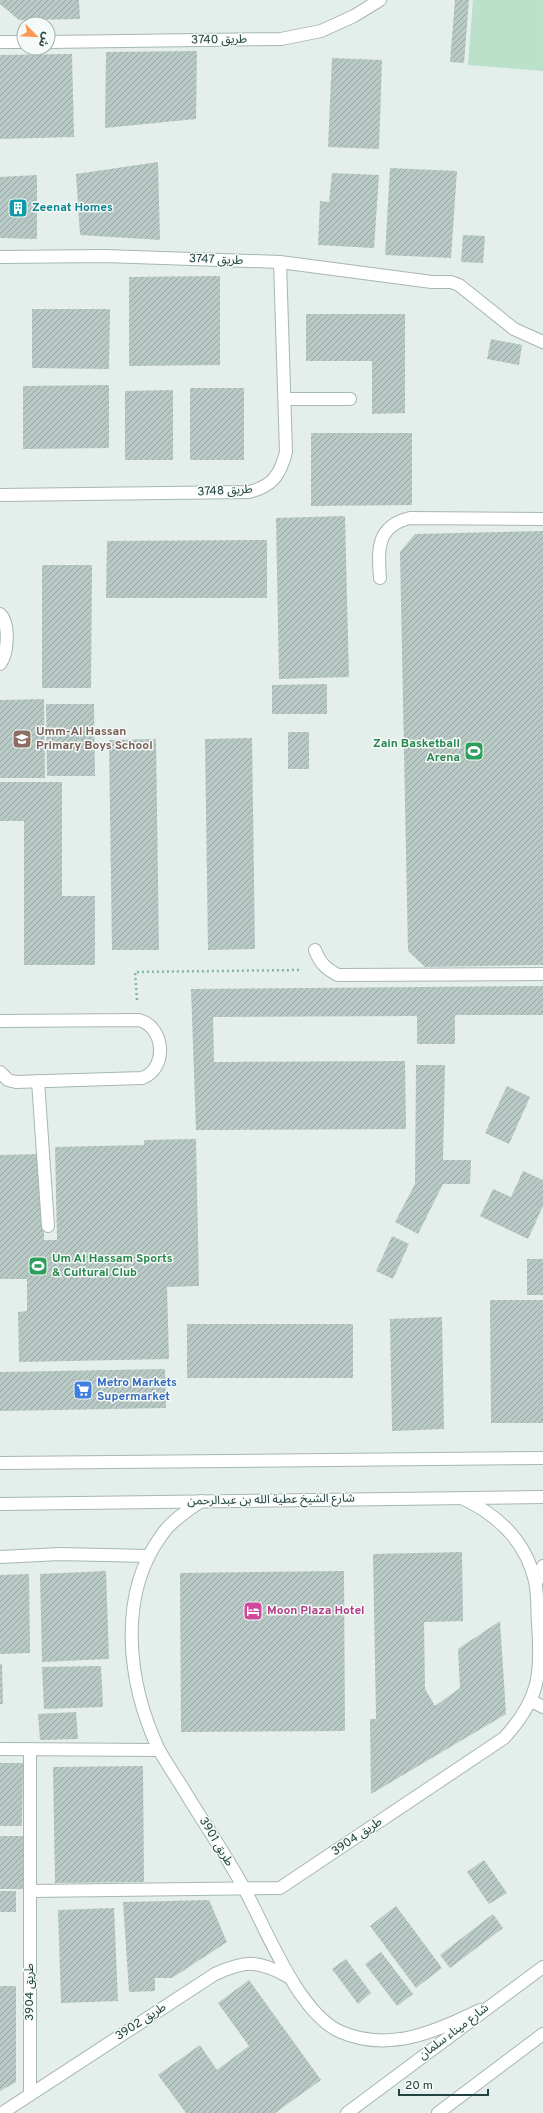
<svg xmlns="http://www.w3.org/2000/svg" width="543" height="2113" viewBox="0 0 543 2113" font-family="Overpass,'Noto Sans Arabic',sans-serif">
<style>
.pitch{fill:#bbe1cb}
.building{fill:url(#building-hatch)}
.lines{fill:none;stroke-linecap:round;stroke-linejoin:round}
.service-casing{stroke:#a6b7b4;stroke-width:14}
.minor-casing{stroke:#a6b7b4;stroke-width:14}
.tertiary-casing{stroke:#a6b7b4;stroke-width:14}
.path{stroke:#82b4ad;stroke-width:2.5;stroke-dasharray:2 3;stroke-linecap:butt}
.service{stroke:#fff;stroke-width:12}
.minor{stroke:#fff;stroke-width:12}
.tertiary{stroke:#fff;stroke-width:12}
.labels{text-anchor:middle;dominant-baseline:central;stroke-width:3;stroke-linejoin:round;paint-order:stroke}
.street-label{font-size:12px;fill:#21423e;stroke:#f5faf8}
.culture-label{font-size:12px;font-weight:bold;fill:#0d838f;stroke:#f5faf8;text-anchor:start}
.education-label{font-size:12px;font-weight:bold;fill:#785e54;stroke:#f5faf8;text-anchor:start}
.leisure-label{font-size:12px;font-weight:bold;fill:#27864d;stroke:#f5faf8;text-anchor:end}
.shop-label{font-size:12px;font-weight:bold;fill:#366cbe;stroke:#f5faf8;text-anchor:start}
.hotel-label{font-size:12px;font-weight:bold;fill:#b23c85;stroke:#f5faf8;text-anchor:start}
</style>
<defs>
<pattern id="building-hatch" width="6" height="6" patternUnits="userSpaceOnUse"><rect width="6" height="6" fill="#b9c9c5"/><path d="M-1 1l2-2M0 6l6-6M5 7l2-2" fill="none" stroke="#96a5a1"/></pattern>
</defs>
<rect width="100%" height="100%" fill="#e4eeeb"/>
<polygon class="pitch" points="473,0 543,0 543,71 468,65"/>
<g class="building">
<polygon points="0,0 79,0 80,19 19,20 0,4"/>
<polygon points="455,0 469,0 464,63 450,62"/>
<polygon points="197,51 196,119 105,128 106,52"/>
<polygon points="72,54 74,137 0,139 0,55"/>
<polygon points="332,58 382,60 379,149 328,147"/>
<polygon points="158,162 160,240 80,235 76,174"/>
<polygon points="390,168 457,171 451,258 385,255"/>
<polygon points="332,173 379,175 374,248 318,245 320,201 329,202"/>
<polygon points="37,175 37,239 0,238 0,177"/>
<polygon points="463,235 485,236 483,263 461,262"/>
<polygon points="220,276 220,365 129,366 129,277"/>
<polygon points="32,309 110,309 109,369 32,368"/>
<polygon points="306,314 405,314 405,413 372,414 372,361 306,361"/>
<polygon points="491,339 522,345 519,365 487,359"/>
<polygon points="109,385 109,448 23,449 23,386"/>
<rect x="190" y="388" width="54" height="72"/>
<polygon points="173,390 173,460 125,460 125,391"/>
<polygon points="311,433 412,433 412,505 311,506"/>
<polygon points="345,516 349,677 279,679 276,518"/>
<polygon points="543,531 543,965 425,967 408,951 400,552 415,534"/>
<polygon points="267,540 267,598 106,598 107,541"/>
<polygon points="42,565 92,565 91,688 42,688"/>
<polygon points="327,684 327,714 272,714 272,685"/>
<polygon points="44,699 45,778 0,778 0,700"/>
<polygon points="46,704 94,704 95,776 47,776"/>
<rect x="288" y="732" width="21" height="37"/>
<polygon points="252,738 255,949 208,950 205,739"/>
<polygon points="156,739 159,950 112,950 109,740"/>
<polygon points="0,782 62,782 62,896 95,896 95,965 24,965 24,821 0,821"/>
<polygon points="543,986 543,1015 455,1015 455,1044 417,1044 417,1016 213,1017 214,1062 405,1061 406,1129 196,1130 191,989"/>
<polygon points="416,1065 445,1065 443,1160 471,1160 470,1184 443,1184 418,1234 395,1222 415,1184"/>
<polygon points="507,1086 530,1097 509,1144 485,1133"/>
<polygon points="196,1139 199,1286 167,1287 169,1359 19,1362 18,1312 27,1311 27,1279 0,1279 0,1155 43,1154 44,1240 57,1240 55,1147 144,1145 144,1140"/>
<polygon points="523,1171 543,1180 543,1206 528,1239 480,1216 493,1189 511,1197"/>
<polygon points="392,1236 409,1244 393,1279 376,1271"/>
<rect x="527" y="1259" width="16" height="36"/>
<polygon points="490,1300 543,1300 543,1423 491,1423"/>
<polygon points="442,1317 444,1429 392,1431 390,1319"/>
<rect x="187" y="1324" width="166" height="54"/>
<polygon points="165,1369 166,1408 0,1411 0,1372"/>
<polygon points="462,1552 463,1621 424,1622 425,1689 435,1706 460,1688 458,1649 500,1621 506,1714 371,1794 370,1719 376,1719 373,1554"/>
<polygon points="106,1571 109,1659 42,1662 40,1574"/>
<polygon points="344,1571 345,1731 181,1732 180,1573"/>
<polygon points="29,1574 30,1653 0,1654 0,1575"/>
<polygon points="0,1664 2,1664 3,1704 0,1704"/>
<polygon points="101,1666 103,1707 44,1709 42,1667"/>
<polygon points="76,1712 78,1739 40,1740 38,1714"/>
<polygon points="0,1763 23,1763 22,1826 0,1826"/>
<polygon points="143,1766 144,1882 55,1883 53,1767"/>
<polygon points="0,1836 26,1836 24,1889 0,1889"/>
<polygon points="484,1860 507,1893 489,1904 467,1872"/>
<rect x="0" y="1891" width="16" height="21"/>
<polygon points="209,1900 227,1942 172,1978 155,1978 155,1991 129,1992 123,1902"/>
<polygon points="396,1906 442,1968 416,1988 370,1926"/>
<polygon points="114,1908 118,2001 61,2003 58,1910"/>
<polygon points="493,1914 503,1928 450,1968 440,1955"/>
<polygon points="381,1952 413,1994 397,2006 365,1964"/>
<polygon points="346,1959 371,1993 358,2004 332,1969"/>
<polygon points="249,1980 321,2080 275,2113 186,2113 158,2075 200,2045 217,2070 249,2046 218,2003"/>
<polygon points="0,1986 16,1986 16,2082 0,2091"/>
</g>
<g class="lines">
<defs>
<g id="service">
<polyline points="432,282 451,282 459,285 514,329 543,342"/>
<polyline points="286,399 350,399"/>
<path d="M380 578C378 550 376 526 410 518L543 519"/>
<path d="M0 614C10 623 8 654 0 664"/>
<path d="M315 950C320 963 326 969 338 975L543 974"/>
<path d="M0 1021 139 1020C165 1027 168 1069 142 1078L16 1082 8 1080 0 1072"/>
<polyline points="38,1081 48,1226"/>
<polyline points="0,1557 60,1554 148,1556"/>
<polyline points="532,1701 543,1707"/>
</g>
<g id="minor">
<polyline points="0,42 24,42"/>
<polyline points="48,42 281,39 321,31 354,16 380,0"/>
<polyline points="0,257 105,256 280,262 432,282"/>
<path d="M0 495 249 492C273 486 280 475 286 452L280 262"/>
<path d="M201 1501C187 1511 171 1521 161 1536 117 1597 128 1683 158 1748 165 1761 174 1774 182 1787 203 1822 227 1856 246 1892 267 1931 299 2014 341 2032 390 2053 436 2031 480 2010"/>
<polyline points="536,1583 543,1566"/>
<polyline points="0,1749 159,1750"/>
<polyline points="30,1749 30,2094"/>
<path d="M30 1891 280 1888 504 1738C539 1700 542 1674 538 1624 537 1610 538 1594 535 1581 526 1542 499 1516 464 1499"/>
<path d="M2 2113 215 1974C246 1960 258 1960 289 1977"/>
</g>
<g id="tertiary">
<polyline points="0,1463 543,1458"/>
<polyline points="0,1504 543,1497"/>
<polyline points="347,2113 543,1967"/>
<polyline points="438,2113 543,2034"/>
</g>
</defs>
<use href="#service" class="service-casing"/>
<use href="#minor" class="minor-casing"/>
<use href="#tertiary" class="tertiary-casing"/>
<polyline class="path" points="137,1000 135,972 300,970"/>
<use href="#service" class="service"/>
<use href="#minor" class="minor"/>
<use href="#tertiary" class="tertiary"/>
</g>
<defs>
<symbol id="building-square" viewBox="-11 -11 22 22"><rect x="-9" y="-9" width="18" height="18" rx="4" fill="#0f9aa8" stroke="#f5faf8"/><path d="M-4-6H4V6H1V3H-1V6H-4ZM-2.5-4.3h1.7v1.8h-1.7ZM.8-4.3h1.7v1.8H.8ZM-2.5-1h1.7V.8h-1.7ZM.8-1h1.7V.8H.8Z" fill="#fff"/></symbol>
<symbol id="school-square" viewBox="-11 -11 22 22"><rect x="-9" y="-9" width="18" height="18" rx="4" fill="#8d6e63" stroke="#f5faf8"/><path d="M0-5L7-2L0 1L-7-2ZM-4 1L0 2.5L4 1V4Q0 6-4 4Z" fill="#fff"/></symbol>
<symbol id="stadium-square" viewBox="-11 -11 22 22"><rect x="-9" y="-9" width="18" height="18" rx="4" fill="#2e9e5b" stroke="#f5faf8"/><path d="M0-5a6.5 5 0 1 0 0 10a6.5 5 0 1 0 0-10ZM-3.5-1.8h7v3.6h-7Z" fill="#fff"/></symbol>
<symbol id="supermarket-square" viewBox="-11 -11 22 22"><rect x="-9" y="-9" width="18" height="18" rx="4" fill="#3f7fe0" stroke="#f5faf8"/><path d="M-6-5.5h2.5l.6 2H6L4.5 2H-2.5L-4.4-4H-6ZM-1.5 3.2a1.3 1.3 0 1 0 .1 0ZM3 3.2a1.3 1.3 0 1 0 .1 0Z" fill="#fff"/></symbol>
<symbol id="hotel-square" viewBox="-11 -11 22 22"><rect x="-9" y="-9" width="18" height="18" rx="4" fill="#d1479c" stroke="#f5faf8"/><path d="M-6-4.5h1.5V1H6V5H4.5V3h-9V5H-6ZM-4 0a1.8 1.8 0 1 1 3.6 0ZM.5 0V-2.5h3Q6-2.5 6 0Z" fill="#fff"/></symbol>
</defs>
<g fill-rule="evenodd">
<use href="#building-square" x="7" y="197" width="22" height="22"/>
<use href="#school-square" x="11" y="728" width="22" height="22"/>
<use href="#stadium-square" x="463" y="740" width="22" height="22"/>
<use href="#stadium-square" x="27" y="1255" width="22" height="22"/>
<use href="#supermarket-square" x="72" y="1379" width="22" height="22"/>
<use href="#hotel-square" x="242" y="1600" width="22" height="22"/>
</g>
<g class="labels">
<g class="street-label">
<text transform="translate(219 40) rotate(-1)">طريق 3740</text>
<text transform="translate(216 260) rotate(2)">طريق 3747</text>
<text transform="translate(225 491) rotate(-3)">طريق 3748</text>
<text transform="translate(271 1500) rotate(-1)">شارع الشيخ عطية الله بن عبدالرحمن</text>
<text transform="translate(357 1837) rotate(-34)">طريق 3904</text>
<text transform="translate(216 1842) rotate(59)">طريق 3901</text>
<text transform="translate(30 1992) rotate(-90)">طريق 3904</text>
<text transform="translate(141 2022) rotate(-33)">طريق 3902</text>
<text transform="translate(454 2032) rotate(-37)">شارع ميناء سلمان</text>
</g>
<g class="culture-label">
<text x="32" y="208">Zeenat Homes</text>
</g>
<g class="education-label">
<text x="36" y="732">Umm-Al Hassan<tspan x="36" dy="14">Primary Boys School</tspan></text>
</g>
<g class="leisure-label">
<text x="460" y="744">Zain Basketball<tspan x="460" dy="14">Arena</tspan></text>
<text x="52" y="1259" text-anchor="start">Um Al Hassam Sports<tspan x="52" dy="14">&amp; Cultural Club</tspan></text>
</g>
<g class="shop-label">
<text x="97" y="1383">Metro Markets<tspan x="97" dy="14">Supermarket</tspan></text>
</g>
<g class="hotel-label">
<text x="267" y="1611">Moon Plaza Hotel</text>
</g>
</g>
<g transform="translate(36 36) rotate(114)"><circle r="19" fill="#f5faf8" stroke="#a0b0ae"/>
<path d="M0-3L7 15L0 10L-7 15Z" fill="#fc9854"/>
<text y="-6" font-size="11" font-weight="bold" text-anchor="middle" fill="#21423e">ش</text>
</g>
<path d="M399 2089v6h89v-6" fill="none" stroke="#21423e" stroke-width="2"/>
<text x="405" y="2089" font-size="12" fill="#21423e" stroke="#f5faf8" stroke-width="3" paint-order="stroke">20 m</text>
</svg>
